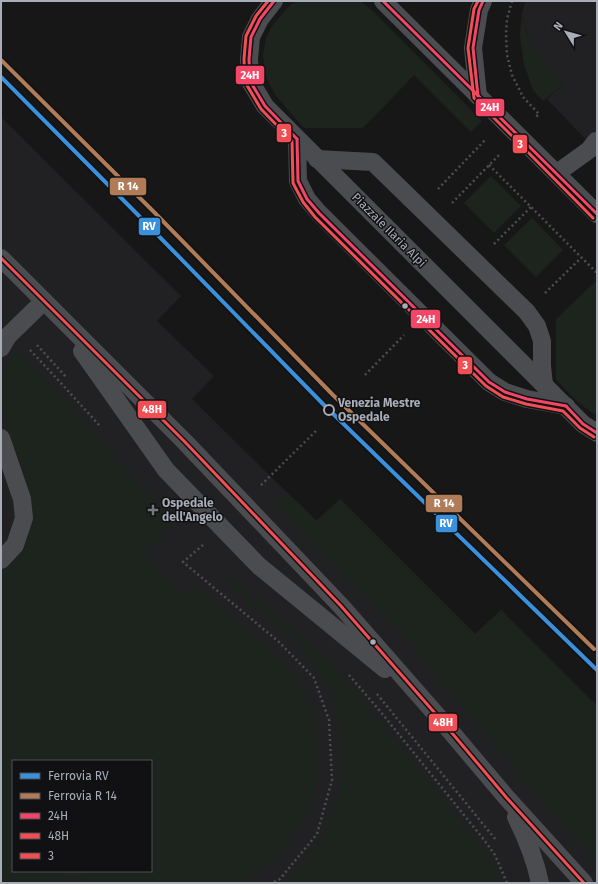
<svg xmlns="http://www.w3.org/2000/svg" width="598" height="884" viewBox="0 0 598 884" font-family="'Fira Sans',sans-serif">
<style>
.built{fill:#212123;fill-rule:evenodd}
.green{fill:#1d241e;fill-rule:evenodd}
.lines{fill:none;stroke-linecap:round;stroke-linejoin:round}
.path{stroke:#4d4e52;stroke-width:2.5;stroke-dasharray:2 3;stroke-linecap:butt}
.service{stroke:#4b4c50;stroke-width:18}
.bus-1-casing{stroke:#111113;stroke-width:6}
.bus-2-casing{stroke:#111113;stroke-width:6}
.bus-3-casing{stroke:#111113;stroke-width:6}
.bus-1{stroke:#f34667;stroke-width:3}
.bus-2{stroke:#f14f54;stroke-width:3}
.bus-3{stroke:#f14f54;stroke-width:3}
.rail-1-casing{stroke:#111113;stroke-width:7}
.rail-2-casing{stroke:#111113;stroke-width:7}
.rail-1{stroke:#3a90db;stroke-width:4}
.rail-2{stroke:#b07c57;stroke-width:4}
.bus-dot{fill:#a8adb8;stroke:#111113;stroke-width:1.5}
.stop-dot{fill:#111113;stroke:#a8adb8;stroke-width:2}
.poi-dot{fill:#757880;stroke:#111113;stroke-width:1.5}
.labels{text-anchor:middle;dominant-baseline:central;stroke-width:3;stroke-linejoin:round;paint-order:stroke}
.street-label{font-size:12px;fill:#a8adb8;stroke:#111113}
.stop-label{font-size:12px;font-weight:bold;fill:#a8adb8;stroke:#111113;text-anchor:start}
.poi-label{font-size:12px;font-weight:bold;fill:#a8adb8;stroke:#111113;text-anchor:start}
.line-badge{stroke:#111113;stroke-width:1.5}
.badge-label{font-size:11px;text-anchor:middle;font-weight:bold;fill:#fff}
</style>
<rect width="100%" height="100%" fill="#171717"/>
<g class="built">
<polygon points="526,1 597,1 597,151 547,99 564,84 542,59 529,38 525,26 522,12"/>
<path d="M1 117 181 296 157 321 214 376 192 399 316 521 340 499 475 634 501 610 597 706V883H1ZM13 761H151V871H13Z"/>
</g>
<g class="green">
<polygon points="299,1 360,1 373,11 482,121 471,132 414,75 372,119 362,128 304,128 276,96 266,77 263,55 266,38 272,26 290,5"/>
<path d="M522 12C524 21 525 31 530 39 538 56 552 70 564 84L543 101 533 90 524 65 520 36Z"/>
<polygon points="491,176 521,206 494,233 464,203"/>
<polygon points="532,218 563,250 536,277 504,245"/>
<path d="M596 281H597V415C581 407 567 392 556 379V319Z"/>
<path d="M21 352 175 523 144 555 184 596 195 585 271 650 293 674 308 703 318 736V768L314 796 303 822 279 856 251 877 241 883H106L101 881 75 878 59 879 39 883H1V573L10 566 26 545 32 519 30 491 22 468 11 439 1 407V378L2 374 7 364 15 355ZM13 761H151V871H13Z"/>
<polygon points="287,492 317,521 340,499 475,634 501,610 597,706 597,860 567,831 401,634 309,541 275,504"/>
<polygon points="217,566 288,624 334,666 477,839 496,869 500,883 284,883 306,860 327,828 336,804 340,786 342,752 340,729 332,699 324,681 314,664 294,641 213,569"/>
</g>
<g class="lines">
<g class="path">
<polyline points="512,1 507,19 506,34 507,55 512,75 523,97 539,114 536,117"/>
<polyline points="489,165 597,273"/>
<polyline points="438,189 486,139"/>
<polyline points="452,203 500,154"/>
<polyline points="494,244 531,207"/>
<polyline points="545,293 581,258"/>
<polyline points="37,345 66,377"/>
<polyline points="30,350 60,382 100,426"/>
<polyline points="365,375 404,335"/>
<polyline points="261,485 316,431"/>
<polyline points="203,545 183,562 279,642 314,678 329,720 332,780 317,834 280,879 272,883"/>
<polyline points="349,675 380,711 485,841 495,855 507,883"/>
<polyline points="377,694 496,840"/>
</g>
<g class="service">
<polyline points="274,1 260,19 251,37 249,59 250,81 265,106 583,424 597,433"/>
<polyline points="383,1 597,214"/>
<polyline points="478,96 473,48 479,10 483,1"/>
<polyline points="297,139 298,181 307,199 319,213 489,382 505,392 527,399 566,406"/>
<polyline points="317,159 373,162 527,312 537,326 542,341 542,366 544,385"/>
<polyline points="557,173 589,150 596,141"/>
<polyline points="1,258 185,442 341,606 441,720 506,797 584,883"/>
<polyline points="1,348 8,336 44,301"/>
<polyline points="82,351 166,470 259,566 385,669"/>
<polyline points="1,438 22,499 24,518 15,545 1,560"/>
<path d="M516 817C527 839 535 859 540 883"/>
</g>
<defs>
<g id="bus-1">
<polyline points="274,1 260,19 251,37 249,59 250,81 265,106 297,139"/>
<polyline points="383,1 597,214"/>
<polyline points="478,96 473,48 479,10 483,1"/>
<polyline points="297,139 298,181 307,199 319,213 489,382 505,392 527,399 566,406"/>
<polyline points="566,406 583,424 597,433"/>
</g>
<polyline id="bus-2" points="1,258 185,442 341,606 441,720 506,797 584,883"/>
<g id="bus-3">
<polyline points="268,1 256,16 246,36 244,59 245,82 261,109 292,141 293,183 303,202 315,217 486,386 503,397 526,404 563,411 580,428 594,437"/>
<polyline points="478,1 474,9 468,48 474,98 515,139 593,218"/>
</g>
</defs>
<use href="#bus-1" class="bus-1-casing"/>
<use href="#bus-2" class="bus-2-casing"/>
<use href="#bus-3" class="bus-3-casing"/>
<use href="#bus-1" class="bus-1"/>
<use href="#bus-2" class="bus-2"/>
<use href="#bus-3" class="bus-3"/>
<defs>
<polyline id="rail-1" points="1,77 144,221 323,404 597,670"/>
<polyline id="rail-2" points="1,60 154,212 333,395 594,649"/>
</defs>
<use href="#rail-1" class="rail-1-casing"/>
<use href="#rail-2" class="rail-2-casing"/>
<use href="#rail-1" class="rail-1"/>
<use href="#rail-2" class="rail-2"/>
</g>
<g class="bus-dot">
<circle cx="405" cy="306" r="3.5"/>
<circle cx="373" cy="642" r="3.5"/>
</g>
<circle class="stop-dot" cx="329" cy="410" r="5"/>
<path class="poi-dot" d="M151 504h4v4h4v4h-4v4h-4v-4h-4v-4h4z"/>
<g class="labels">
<g class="street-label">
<text transform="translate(389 230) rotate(45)">Piazzale Ilaria Alpi</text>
</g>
<g class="stop-label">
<text x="338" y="403">Venezia Mestre<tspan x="338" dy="14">Ospedale</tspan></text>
</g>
<g class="poi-label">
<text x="162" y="503">Ospedale<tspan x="162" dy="14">dell'Angelo</tspan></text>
</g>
</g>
<g class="line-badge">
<rect x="235" y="65" width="30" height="20" rx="4" fill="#f34667"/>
<rect x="475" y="98" width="30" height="19" rx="4" fill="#f34667"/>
<rect x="276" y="123" width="16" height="20" rx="4" fill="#f14f54"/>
<rect x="512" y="134" width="16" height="20" rx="4" fill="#f14f54"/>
<rect x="109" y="177" width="38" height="19" rx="4" fill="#b07c57"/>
<rect x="138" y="217" width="23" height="19" rx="4" fill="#3a90db"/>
<rect x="410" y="309" width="31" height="20" rx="4" fill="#f34667"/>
<rect x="457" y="356" width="16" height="19" rx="4" fill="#f14f54"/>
<rect x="137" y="400" width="30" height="19" rx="4" fill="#f14f54"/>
<rect x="425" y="494" width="38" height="19" rx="4" fill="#b07c57"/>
<rect x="435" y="514" width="23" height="19" rx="4" fill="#3a90db"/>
<rect x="428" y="713" width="30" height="19" rx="4" fill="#f14f54"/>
</g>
<g class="badge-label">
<text x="250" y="79">24H</text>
<text x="490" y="111">24H</text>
<text x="284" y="137">3</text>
<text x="520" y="148">3</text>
<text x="128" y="190">R 14</text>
<text x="149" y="230">RV</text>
<text x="426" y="323">24H</text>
<text x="465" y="369">3</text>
<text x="152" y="413">48H</text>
<text x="444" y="507">R 14</text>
<text x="446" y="527">RV</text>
<text x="443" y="726">48H</text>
</g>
<rect width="598" height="884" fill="none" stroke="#a8adb8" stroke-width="4"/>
<rect x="12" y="760" width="140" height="112" fill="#111113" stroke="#4d4f55"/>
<rect x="20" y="773" width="20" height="6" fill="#3a90db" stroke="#4d4f55"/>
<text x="48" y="780" font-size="12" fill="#a8adb8">Ferrovia RV</text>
<rect x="20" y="793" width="20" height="6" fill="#b07c57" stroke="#4d4f55"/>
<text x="48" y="800" font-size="12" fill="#a8adb8">Ferrovia R 14</text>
<rect x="20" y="813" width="20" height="6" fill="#f34667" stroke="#4d4f55"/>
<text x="48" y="820" font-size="12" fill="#a8adb8">24H</text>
<rect x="20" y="833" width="20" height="6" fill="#f14f54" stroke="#4d4f55"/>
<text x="48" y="840" font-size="12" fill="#a8adb8">48H</text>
<rect x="20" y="853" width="20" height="6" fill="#f14f54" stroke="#4d4f55"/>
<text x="48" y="860" font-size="12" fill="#a8adb8">3</text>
<g transform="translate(566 32) rotate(307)" stroke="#111113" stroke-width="3" paint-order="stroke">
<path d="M0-3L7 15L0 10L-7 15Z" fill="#a8adb8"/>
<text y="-6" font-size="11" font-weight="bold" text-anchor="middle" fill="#a8adb8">N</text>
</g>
</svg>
